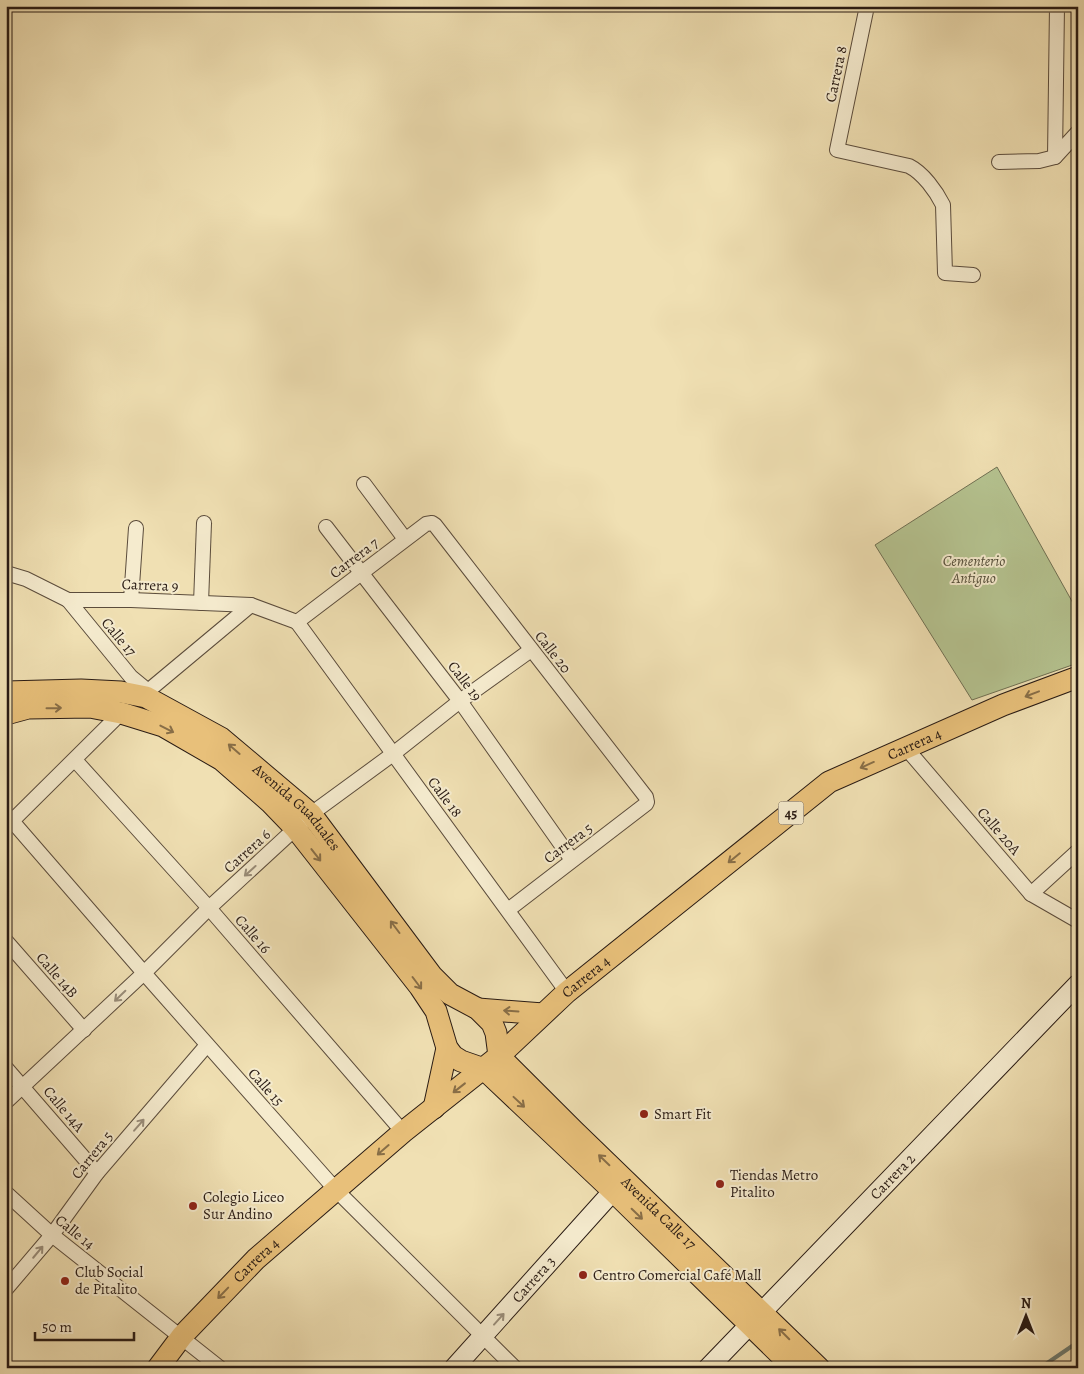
<svg xmlns="http://www.w3.org/2000/svg" width="1084" height="1374" viewBox="0 0 1084 1374" font-family="Alegreya,serif">
<style>
.green{fill:#b5c390;stroke:#6f6f52}
.lines{fill:none;stroke-linecap:round;stroke-linejoin:round}
.stream{stroke:#6d7c72;stroke-width:4}
.minor-casing{stroke:#5b4c3c;stroke-width:16}
.secondary-casing{stroke:#291b14;stroke-width:21}
.primary-casing{stroke:#291b14;stroke-width:23}
.minor{stroke:#f5ebce;stroke-width:14}
.secondary{stroke:#f5ebce;stroke-width:19}
.primary{stroke:#e8c07a;stroke-width:21}
.oneway{stroke:#886e47}
.oneway2{stroke:#998d7a}
.poi-dot{fill:#8f2418;stroke:#f5ebce;stroke-width:2}
.labels{text-anchor:middle;dominant-baseline:central;stroke-width:4;stroke-linejoin:round;paint-order:stroke}
.shield{fill:#f5ebce;stroke:#66594c;stroke-width:1}
.shield-label{font-size:14px;font-weight:bold;fill:#291b14}
.street-label{font-size:15px;fill:#291b14;stroke:#f5ebce}
.park-label{font-size:15px;font-style:italic;fill:#534d39;stroke:#f5ebce}
.poi-label{font-size:15px;fill:#291b14;stroke:#f5ebce;text-anchor:start}
</style>
<rect width="100%" height="100%" fill="#f0e0b3"/>
<filter id="stains"><feTurbulence type="fractalNoise" baseFrequency=".004" numOctaves="4"/><feColorMatrix values="0 0 0 0 .2 0 0 0 0 .09 0 0 0 0 .02 0 0 0 .5 -.17"/></filter>
<radialGradient id="worn" r=".72"><stop offset=".6" stop-color="#630" stop-opacity="0"/><stop offset="1" stop-color="#630" stop-opacity=".3"/></radialGradient>
<polygon class="green" points="997,467 1078,612 1078,663 972,700 875,545"/>
<g class="lines">
<polyline class="stream" points="1040,1368 1078,1342"/>
<defs>
<g id="minor">
<path d="M867 6 837 150 909 166C923 173 936 191 943 205L945 273 973 275"/>
<polyline points="1055,157 1057,6"/>
<polyline points="999,162 1039,161 1055,157 1078,132"/>
<polyline points="364,484 405,539"/>
<polyline points="326,527 460,701 572,860"/>
<polyline points="6,573 26,579 68,600 131,600 251,605 297,622"/>
<polyline points="68,600 131,677 148,691"/>
<polyline points="131,600 136,528"/>
<polyline points="201,603 204,523"/>
<polyline points="297,622 426,524 432,523 435,525 646,797 647,802 646,804 508,910"/>
<polyline points="297,622 567,992"/>
<polyline points="146,697 148,691 251,605"/>
<polyline points="906,748 1031,894 1078,921"/>
<polyline points="75,760 209,908 403,1132"/>
<polyline points="6,814 144,973 336,1190 515,1368"/>
<polyline points="7,826 121,713"/>
<polyline points="1031,894 1078,851"/>
<polyline points="6,941 84,1030"/>
<polyline points="6,1068 97,1173"/>
<polyline points="6,1102 144,973 209,908 311,814 393,754 460,701 531,650"/>
<polyline points="6,1193 52,1235 220,1368"/>
<polyline points="6,1289 52,1235 97,1173 207,1045"/>
</g>
<g id="secondary">
<path id="s1" d="M454 1368 613 1191"/>
<path id="s2" d="M708 1368 1078 984"/>
</g>
<g id="primary">
<path id="s3" d="M6 692 81 690 121 692 146 697 221 738 311 814 432 976 450 994 478 1009 492 1023 496 1033 499 1056"/>
<polyline points="6,714 28,708 90,707 121,713 163,726 222,760 270,802 296,829 420,987 436,1011 447,1048 453,1056 461,1061 484,1069 613,1191 794,1368"/>
<polyline points="478,1009 543,1014"/>
<path id="s4" d="M499 1056 574 1131 819 1368"/>
<polyline points="434,1108 447,1048"/>
<path id="s5" d="M158 1368 182 1336 256 1259 403 1132 499 1056 567 992 829 782 1003 705 1078 677"/>
</g>
</defs>
<use href="#minor" class="minor-casing"/>
<use href="#secondary" class="secondary-casing"/>
<use href="#primary" class="primary-casing"/>
<use href="#minor" class="minor"/>
<use href="#secondary" class="secondary"/>
<use href="#primary" class="primary"/>
</g>
<defs><path id="oneway-shaft" d="M-6 0H5M1.5-3L5.5 0L1.5 3" fill="none" stroke-width="1.6" stroke-linecap="round" stroke-linejoin="round" transform="scale(1.25)"/></defs>
<g class="oneway">
<use href="#oneway-shaft" transform="translate(1032 694) rotate(159)"/>
<use href="#oneway-shaft" transform="translate(54 708) rotate(-1)"/>
<use href="#oneway-shaft" transform="translate(167 729) rotate(27)"/>
<use href="#oneway-shaft" transform="translate(234 749) rotate(-139)"/>
<use href="#oneway-shaft" transform="translate(867 765) rotate(156)"/>
<use href="#oneway-shaft" transform="translate(316 855) rotate(52)"/>
<use href="#oneway-shaft" transform="translate(734 858) rotate(141)"/>
<use href="#oneway-shaft" transform="translate(395 927) rotate(-127)"/>
<use href="#oneway-shaft" transform="translate(417 983) rotate(53)"/>
<use href="#oneway-shaft" transform="translate(511 1011) rotate(-176)"/>
<use href="#oneway-shaft" transform="translate(459 1088) rotate(142)"/>
<use href="#oneway-shaft" transform="translate(519 1102) rotate(43)"/>
<use href="#oneway-shaft" transform="translate(383 1150) rotate(139)"/>
<use href="#oneway-shaft" transform="translate(604 1160) rotate(-136)"/>
<use href="#oneway-shaft" transform="translate(637 1214) rotate(44)"/>
<use href="#oneway-shaft" transform="translate(223 1293) rotate(134)"/>
<use href="#oneway-shaft" transform="translate(784 1334) rotate(-135)"/>
</g>
<g class="oneway2">
<use href="#oneway-shaft" transform="translate(250 871) rotate(138)"/>
<use href="#oneway-shaft" transform="translate(120 996) rotate(136)"/>
<use href="#oneway-shaft" transform="translate(139 1125) rotate(-49)"/>
<use href="#oneway-shaft" transform="translate(38 1252) rotate(-50)"/>
<use href="#oneway-shaft" transform="translate(499 1319) rotate(-48)"/>
</g>
<g class="poi-dot">
<circle cx="644" cy="1114" r="5"/>
<circle cx="720" cy="1184" r="5"/>
<circle cx="193" cy="1206" r="5"/>
<circle cx="583" cy="1275" r="5"/>
<circle cx="65" cy="1281" r="5"/>
</g>
<g class="labels">
<rect class="shield" x="778.5" y="801.5" width="25" height="23" rx="4"/>
<g class="shield-label">
<text x="791" y="813">45</text>
</g>
<g class="street-label">
<text transform="translate(836 74) rotate(-78)">Carrera 8</text>
<text transform="translate(354 558) rotate(-37)">Carrera 7</text>
<text transform="translate(150 585) rotate(2)">Carrera 9</text>
<text transform="translate(119 637) rotate(50)">Calle 17</text>
<text transform="translate(553 652) rotate(52)">Calle 20</text>
<text transform="translate(465 681) rotate(53)">Calle 19</text>
<text stroke="none"><textPath href="#s5" startOffset="986">Carrera 4</textPath></text>
<text transform="translate(445 797) rotate(53)">Calle 18</text>
<text stroke="none"><textPath href="#s3" startOffset="329">Avenida Guaduales</textPath></text>
<text transform="translate(999 831) rotate(49)">Calle 20A</text>
<text transform="translate(568 843) rotate(-37)">Carrera 5</text>
<text transform="translate(247 851) rotate(-42)">Carrera 6</text>
<text transform="translate(253 934) rotate(49)">Calle 16</text>
<text transform="translate(57 975) rotate(49)">Calle 14B</text>
<text stroke="none"><textPath href="#s5" startOffset="581">Carrera 4</textPath></text>
<text transform="translate(266 1087) rotate(48)">Calle 15</text>
<text transform="translate(64 1109) rotate(50)">Calle 14A</text>
<text transform="translate(92 1155) rotate(-51)">Carrera 5</text>
<text stroke="none"><textPath href="#s2" startOffset="266">Carrera 2</textPath></text>
<text stroke="none"><textPath href="#s4" startOffset="224">Avenida Calle 17</textPath></text>
<text transform="translate(75 1232) rotate(39)">Calle 14</text>
<text stroke="none"><textPath href="#s5" startOffset="146">Carrera 4</textPath></text>
<text stroke="none"><textPath href="#s1" startOffset="119">Carrera 3</textPath></text>
</g>
<g class="park-label">
<text x="974" y="561">Cementerio<tspan x="974" dy="17">Antiguo</tspan></text>
</g>
<g class="poi-label">
<text x="654" y="1114">Smart Fit</text>
<text x="730" y="1175">Tiendas Metro<tspan x="730" dy="17">Pitalito</tspan></text>
<text x="203" y="1197">Colegio Liceo<tspan x="203" dy="17">Sur Andino</tspan></text>
<text x="75" y="1272">Club Social<tspan x="75" dy="17">de Pitalito</tspan></text>
<text x="593" y="1275">Centro Comercial Café Mall</text>
</g>
</g>
<rect width="1084" height="1374" fill="none" stroke="#f0e0b3" stroke-width="25"/>
<rect x="8" y="8" width="1069" height="1359" fill="none" stroke="#291b14" stroke-width="2.5"/>
<rect x="12" y="12" width="1059" height="1349" fill="none" stroke="#291b14"/>
<g transform="translate(1026 1316)" stroke="#f5ebce" stroke-width="4" paint-order="stroke">
<path d="M0-4L9 19L0 12L-9 19Z" fill="#291b14"/>
<text y="-8" font-size="14" font-weight="bold" text-anchor="middle" fill="#291b14">N</text>
</g>
<path d="M35 1332v8h99v-8" fill="none" stroke="#291b14" stroke-width="2.5"/>
<text x="42" y="1332" font-size="15" fill="#291b14" stroke="#f5ebce" stroke-width="4" paint-order="stroke">50 m</text>
<rect width="100%" height="100%" filter="url(#stains)"/>
<rect width="100%" height="100%" fill="url(#worn)"/>
</svg>
